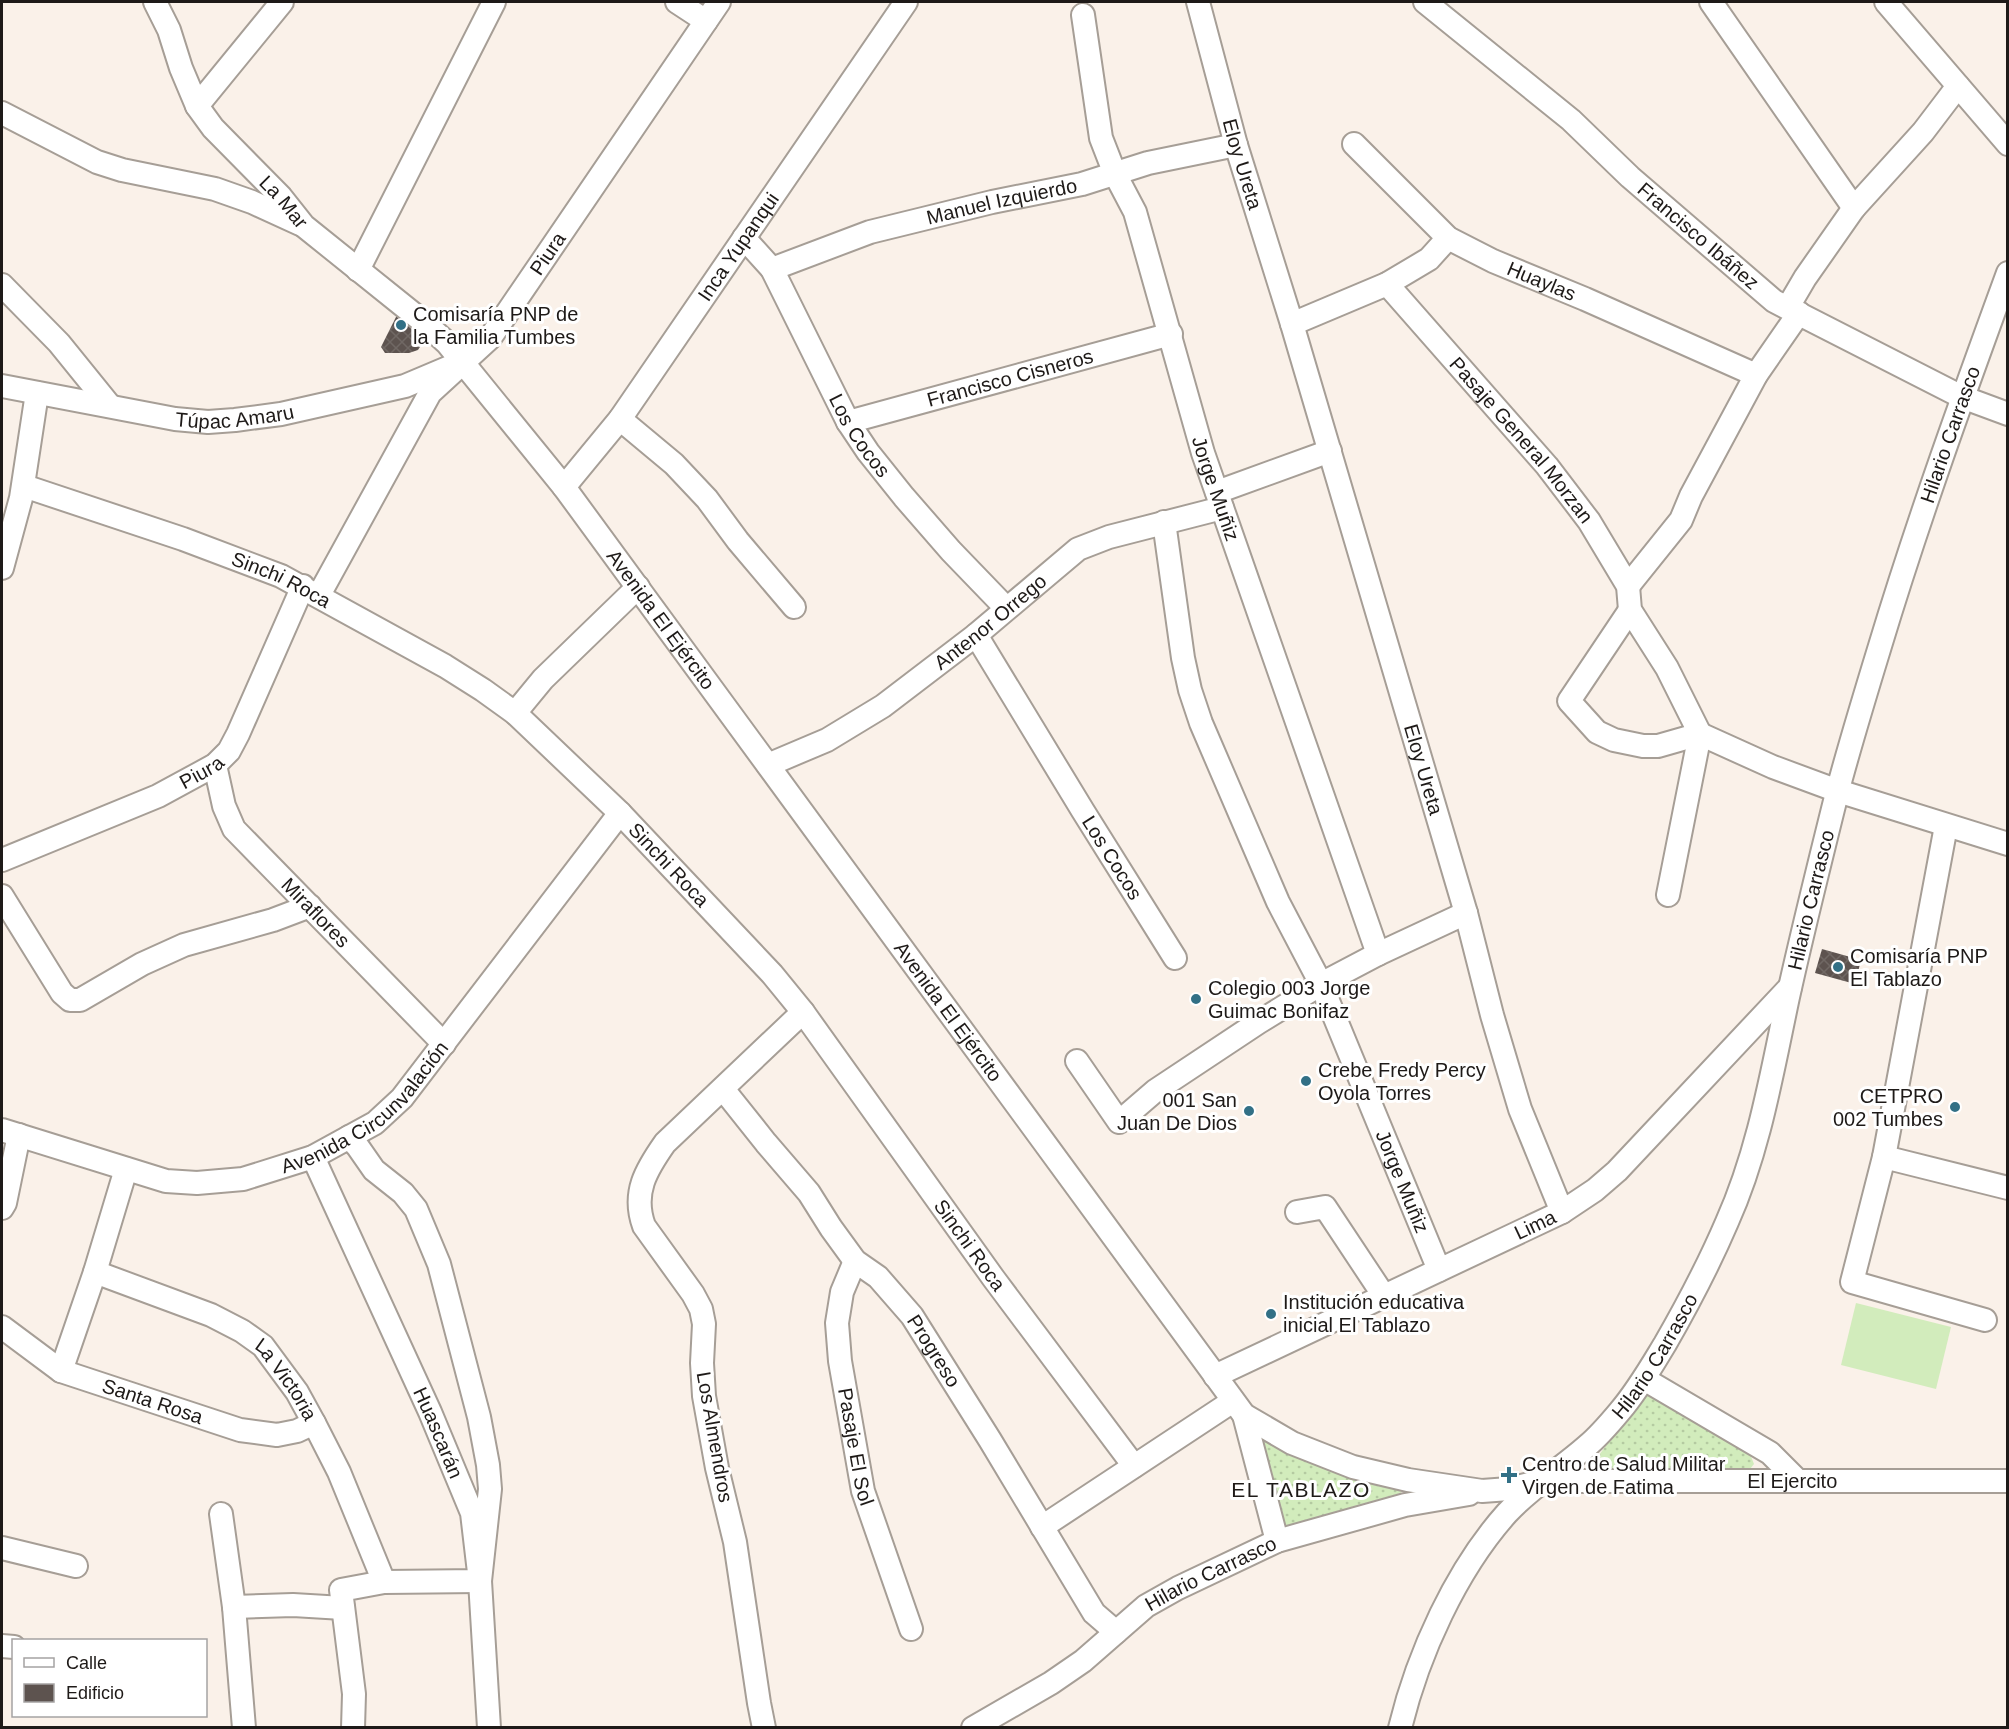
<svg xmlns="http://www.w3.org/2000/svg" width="2009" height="1729" viewBox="0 0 2009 1729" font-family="Arial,sans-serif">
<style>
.grass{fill:url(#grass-dots)}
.pitch{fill:#d2ecbc}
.building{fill:url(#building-cross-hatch)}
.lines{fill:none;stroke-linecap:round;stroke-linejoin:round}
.minor-casing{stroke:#a69e96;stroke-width:26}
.minor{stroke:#fff;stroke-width:22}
.poi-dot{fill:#327086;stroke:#fff;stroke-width:2}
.labels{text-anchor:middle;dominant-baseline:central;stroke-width:6;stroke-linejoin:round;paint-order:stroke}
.street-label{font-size:20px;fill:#1e1a18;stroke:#fff}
.poi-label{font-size:20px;fill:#1e1a18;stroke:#fff;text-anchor:start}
.neighbourhood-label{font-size:21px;letter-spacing:1.5px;fill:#1e1a18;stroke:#fff}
</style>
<defs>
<pattern id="grass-dots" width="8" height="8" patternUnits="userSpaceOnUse" patternTransform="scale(1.5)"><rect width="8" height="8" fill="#d2ecbc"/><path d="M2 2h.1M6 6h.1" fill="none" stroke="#b4caa1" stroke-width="1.8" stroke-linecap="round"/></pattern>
<pattern id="building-cross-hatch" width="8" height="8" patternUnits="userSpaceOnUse" patternTransform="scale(1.5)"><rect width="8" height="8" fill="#5d534f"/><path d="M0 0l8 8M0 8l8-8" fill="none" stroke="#706864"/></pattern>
</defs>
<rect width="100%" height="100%" fill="#faf1e9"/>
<g class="grass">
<polygon points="1649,1388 1750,1454 1754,1464 1750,1469 1605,1468 1599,1464 1596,1459"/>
<polygon points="1260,1435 1400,1489 1401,1493 1285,1526 1282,1525"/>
</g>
<polygon class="pitch" points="1856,1303 1951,1327 1936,1389 1841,1365"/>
<g class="building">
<polygon points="398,313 422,337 422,344 418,350 409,353 385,353 381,347"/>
<polygon points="1822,949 1861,960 1855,984 1815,973"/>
</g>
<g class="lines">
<defs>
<g id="minor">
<path id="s1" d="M155 2 169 30 181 68 197 106 213 128 281 197 304 226 426 324 447 343 564 487 1244 1415 1292 1443 1325 1456 1353 1467 1408 1480 1482 1491 1509 1489 1542 1481H2008"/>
<polyline points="677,2 706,21"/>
<path id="s2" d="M1198 2 1236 145 1292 324 1466 913 1492 1015 1520 1109 1562 1212"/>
<path id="s3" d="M1425 2 1571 120 1630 177 1774 301 1962 397 2008 414"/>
<polyline points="1711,2 1854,208"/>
<polyline points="1886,2 2008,144"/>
<path id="s4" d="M1083 15 1101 138 1115 174 1135 212 1203 453 1378 954"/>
<polyline points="197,106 282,2"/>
<polyline points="2,113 97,162 122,170 215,189 252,202 300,224"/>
<path id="s5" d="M1354 144 1448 238 1493 261 1585 299 1756 375"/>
<path id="s6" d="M744 238 772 269 848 422 868 452 904 497 951 551 1006 608"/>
<path id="s7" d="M772 269 870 232 992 202 1082 184 1148 163 1236 145"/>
<polyline points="358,270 494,2"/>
<path id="s8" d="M1387 284 1547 466 1589 521 1628 586 1630 610 1667 668 1700 734 1668 895"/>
<polyline points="2,285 59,343 110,406"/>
<polyline points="1788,307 1805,278 1854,208 1923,132 1958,86"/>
<polyline points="1292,324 1387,284 1429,259 1448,238"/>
<path id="s9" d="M2 386 175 419 208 422 235 420 281 414 405 386 450 367"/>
<polyline points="620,419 674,464 707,499 738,541 794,607"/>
<path id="s10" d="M848 422 1171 334"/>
<path id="s11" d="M24 486 183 539 281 576 445 666 483 690 515 713 620 813 772 974 803 1012 994 1279 1134 1466"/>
<path id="s12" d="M564 487 620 419 906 2"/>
<polyline points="1217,492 1330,451"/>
<path id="s13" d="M1164 522 1183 658 1190 690 1201 723 1278 902 1321 984 1439 1270"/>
<polyline points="2,568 21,498 37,393"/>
<polyline points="1628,586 1681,520 1691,496 1756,375 1799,313"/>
<path id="s14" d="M319 595 430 393 490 338 719 2"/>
<polyline points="1630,610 1569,701 1597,732 1614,740 1643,746 1658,746 1700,734"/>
<path id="s15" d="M976 635 1083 811 1175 958"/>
<polyline points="515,713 543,679 638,587"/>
<polyline points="1700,734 1773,767 1838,791 2008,844"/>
<path id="s16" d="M215 765 224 806 234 829 444 1044"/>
<path id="s17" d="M768 765 827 740 883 706 976 635 1078 549 1109 537 1222 508"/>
<polyline points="1946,826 1884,1157 1852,1282 1985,1320"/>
<path id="s18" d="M2 860 158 796 215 765 229 751 238 734 303 586"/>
<polyline points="2,896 62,993 70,1000 80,1000 142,964 184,945 273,920 310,906"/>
<polyline points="1077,1061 1119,1122 1155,1091 1259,1022 1321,984 1378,954 1466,913"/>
<path id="s19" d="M723 1089 766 1143 809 1193 831 1228 855 1261 878 1277 912 1316 990 1440 1094 1613 1116 1632"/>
<path id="s20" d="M2 1130 166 1181 197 1183 243 1179 313 1157 375 1123 402 1098 620 813"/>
<polyline points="349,1137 358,1147 374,1170 403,1193 416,1209 439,1264 479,1417 488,1465 490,1489 480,1581 384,1582 341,1590 354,1694 353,1728"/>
<path id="s21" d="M313 1157 430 1412 472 1513 480 1581 489 1728"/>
<polyline points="1884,1157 2008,1188"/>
<polyline points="2,1208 5,1203 19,1135"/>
<polyline points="1297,1212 1325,1207 1384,1296"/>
<path id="s22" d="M855 1261 842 1292 837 1323 840 1361 863 1491 911 1629"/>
<path id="s23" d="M95 1272 211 1315 242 1331 263 1346 297 1392 314 1423 339 1472 384 1582"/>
<path id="s24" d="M2 1327 61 1371 240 1430 277 1435 297 1431 314 1423"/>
<polyline points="61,1371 95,1272 126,1169"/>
<path id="s25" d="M1215 1376 1562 1212 1595 1190 1617 1171 1790 987"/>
<polyline points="1644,1379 1770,1453 1798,1481"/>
<polyline points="1244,1415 1277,1541"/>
<polyline points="221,1514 234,1607 244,1728"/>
<polyline points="1042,1527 1233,1401"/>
<polyline points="2,1548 76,1566"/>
<polyline points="234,1607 293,1605 343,1608"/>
<polyline points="2,1646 14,1647"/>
<path d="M764 1728 759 1703 735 1542 717 1468 704 1396 702 1363 704 1324 701 1309 693 1294 644 1226C632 1193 646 1170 665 1143L803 1012"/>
<path id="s26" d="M973 1728 1051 1683 1083 1661 1146 1606 1178 1588 1277 1541 1405 1505 1469 1494"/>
<path id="s27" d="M1400 1728C1418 1654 1456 1570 1507 1513 1531 1487 1561 1469 1587 1446 1599 1436 1610 1423 1620 1411 1638 1390 1651 1367 1665 1344 1688 1304 1709 1264 1727 1222 1759 1151 1772 1072 1788 997 1803 929 1820 861 1837 793 1850 744 1865 695 1880 646 1918 520 1963 396 2008 273"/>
</g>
</defs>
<use href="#minor" class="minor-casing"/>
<use href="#minor" class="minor"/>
</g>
<g class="poi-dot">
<circle cx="401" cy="325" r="6"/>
<circle cx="1838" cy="967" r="6"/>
<circle cx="1196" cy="999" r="6"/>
<circle cx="1306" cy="1081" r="6"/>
<circle cx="1955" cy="1107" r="6"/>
<circle cx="1249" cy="1111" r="6"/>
<circle cx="1271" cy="1314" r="6"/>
<path d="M1506 1466h6v6h6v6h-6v6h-6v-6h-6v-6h6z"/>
</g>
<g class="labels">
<g class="street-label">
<text stroke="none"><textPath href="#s2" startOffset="168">Eloy Ureta</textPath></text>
<text stroke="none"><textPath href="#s1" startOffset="242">La Mar</textPath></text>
<text stroke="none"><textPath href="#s7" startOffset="240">Manuel Izquierdo</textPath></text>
<text stroke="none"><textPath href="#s3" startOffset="360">Francisco Ibáñez</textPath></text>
<text stroke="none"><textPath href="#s12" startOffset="297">Inca Yupanqui</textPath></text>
<text stroke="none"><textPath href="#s14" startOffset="414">Piura</textPath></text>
<text stroke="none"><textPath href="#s5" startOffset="236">Huaylas</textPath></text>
<text stroke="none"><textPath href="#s10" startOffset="168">Francisco Cisneros</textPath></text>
<text stroke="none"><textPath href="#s9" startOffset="236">Túpac Amaru</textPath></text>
<text stroke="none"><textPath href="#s6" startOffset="230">Los Cocos</textPath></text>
<text stroke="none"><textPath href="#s27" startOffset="1432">Hilario Carrasco</textPath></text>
<text stroke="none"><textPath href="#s8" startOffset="206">Pasaje General Morzan</textPath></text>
<text stroke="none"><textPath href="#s4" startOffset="494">Jorge Muñiz</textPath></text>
<text stroke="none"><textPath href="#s11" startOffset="274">Sinchi Roca</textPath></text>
<text stroke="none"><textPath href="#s1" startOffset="808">Avenida El Ejército</textPath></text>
<text stroke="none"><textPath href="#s17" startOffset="266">Antenor Orrego</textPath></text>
<text stroke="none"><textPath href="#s2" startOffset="800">Eloy Ureta</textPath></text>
<text stroke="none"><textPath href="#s18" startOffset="218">Piura</textPath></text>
<text stroke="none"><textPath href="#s15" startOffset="261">Los Cocos</textPath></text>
<text stroke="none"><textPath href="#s11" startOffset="760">Sinchi Roca</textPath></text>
<text stroke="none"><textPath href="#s27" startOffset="946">Hilario Carrasco</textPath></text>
<text stroke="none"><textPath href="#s16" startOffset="184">Miraflores</textPath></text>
<text stroke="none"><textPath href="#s1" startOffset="1294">Avenida El Ejército</textPath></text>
<text stroke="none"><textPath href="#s20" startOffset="394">Avenida Circunvalación</textPath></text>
<text stroke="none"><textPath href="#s13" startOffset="706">Jorge Muñiz</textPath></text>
<text stroke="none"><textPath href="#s25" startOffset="354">Lima</textPath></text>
<text stroke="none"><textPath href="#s11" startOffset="1246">Sinchi Roca</textPath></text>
<text stroke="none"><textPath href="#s19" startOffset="338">Progreso</textPath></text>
<text stroke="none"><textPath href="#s27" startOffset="460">Hilario Carrasco</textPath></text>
<text stroke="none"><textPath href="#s23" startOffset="225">La Victoria</textPath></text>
<text stroke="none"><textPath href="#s24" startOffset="170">Santa Rosa</textPath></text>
<text stroke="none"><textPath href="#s21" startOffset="303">Huascarán</textPath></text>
<text transform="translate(715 1437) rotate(80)">Los Almendros</text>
<text stroke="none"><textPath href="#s22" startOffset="190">Pasaje El Sol</textPath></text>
<text stroke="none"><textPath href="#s1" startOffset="2358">El Ejercito</textPath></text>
<text stroke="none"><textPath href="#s26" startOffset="285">Hilario Carrasco</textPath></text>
</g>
<g class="poi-label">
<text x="413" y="314">Comisaría PNP de<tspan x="413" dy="23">la Familia Tumbes</tspan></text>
<text x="1850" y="956">Comisaría PNP<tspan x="1850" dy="23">El Tablazo</tspan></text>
<text x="1208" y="988">Colegio 003 Jorge<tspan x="1208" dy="23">Guimac Bonifaz</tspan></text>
<text x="1318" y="1070">Crebe Fredy Percy<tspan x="1318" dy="23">Oyola Torres</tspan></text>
<text x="1943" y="1096" text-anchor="end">CETPRO<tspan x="1943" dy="23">002 Tumbes</tspan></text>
<text x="1237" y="1100" text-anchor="end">001 San<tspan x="1237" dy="23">Juan De Dios</tspan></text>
<text x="1283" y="1302">Institución educativa<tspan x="1283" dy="23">inicial El Tablazo</tspan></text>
<text x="1522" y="1464">Centro de Salud Militar<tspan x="1522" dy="23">Virgen de Fatima</tspan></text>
</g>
<g class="neighbourhood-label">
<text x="1301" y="1489">EL TABLAZO</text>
</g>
</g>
<rect width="2009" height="1729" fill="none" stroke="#1e1a18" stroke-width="6"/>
<rect x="12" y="1639" width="195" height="78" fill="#ffffff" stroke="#a5a3a3" stroke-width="1.5"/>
<rect x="24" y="1658" width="30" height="9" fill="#ffffff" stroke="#a5a3a3" stroke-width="1.5"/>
<text x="66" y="1669" font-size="18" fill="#1e1a18">Calle</text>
<rect x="24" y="1684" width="30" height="18" fill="#5d534f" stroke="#a5a3a3" stroke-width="1.5"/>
<text x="66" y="1699" font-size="18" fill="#1e1a18">Edificio</text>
</svg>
